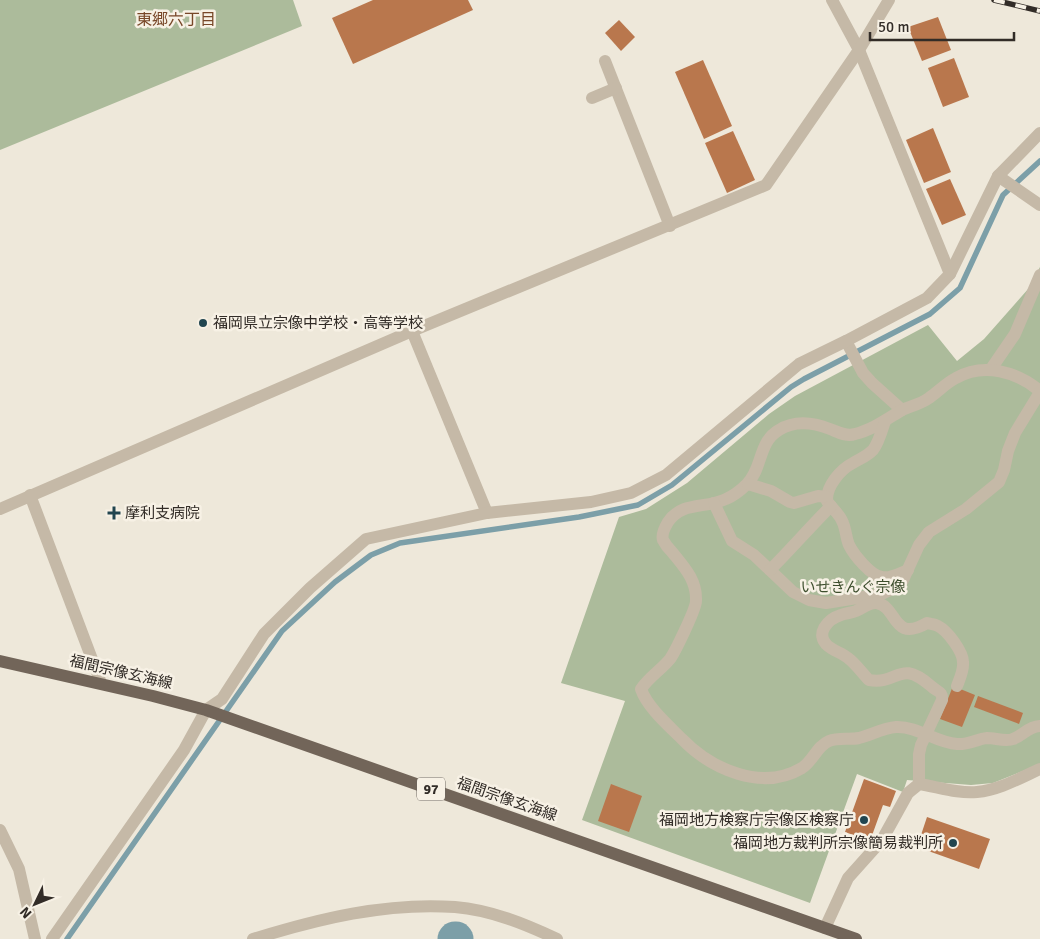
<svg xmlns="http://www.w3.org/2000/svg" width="1040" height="939" viewBox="0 0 1040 939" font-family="Signika,'Noto Sans JP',sans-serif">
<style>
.green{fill:#acbb9b}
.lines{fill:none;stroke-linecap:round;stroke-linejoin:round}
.stream{stroke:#7c9fa8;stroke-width:5.5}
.river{stroke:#7c9fa8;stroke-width:35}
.building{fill:#b9774d}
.street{stroke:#c5b9a7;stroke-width:12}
.primary{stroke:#726559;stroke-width:12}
.rail-casing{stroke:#322c27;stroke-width:5.5}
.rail{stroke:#f7f1e5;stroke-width:4;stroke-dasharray:11;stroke-linecap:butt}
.poi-dot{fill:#21454f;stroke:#f7f1e5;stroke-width:2}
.labels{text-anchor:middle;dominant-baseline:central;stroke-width:5;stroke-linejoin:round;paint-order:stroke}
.shield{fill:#f7f1e5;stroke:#6d6760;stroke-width:1}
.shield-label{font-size:14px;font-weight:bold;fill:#322c27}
.poi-label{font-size:15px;fill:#322c27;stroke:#f7f1e5;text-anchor:start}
.park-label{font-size:15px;fill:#3d4e2d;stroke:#f7f1e5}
.street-label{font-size:15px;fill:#322c27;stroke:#f7f1e5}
.neighbourhood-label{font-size:16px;fill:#784728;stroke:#f7f1e5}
</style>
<rect width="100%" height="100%" fill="#eee8da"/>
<g class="green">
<polygon points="0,0 293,0 302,26 0,150"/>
<polygon points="1040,267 1040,764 993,783 971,785 907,780 903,792 857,774 810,903 582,820 625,701 561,683 619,517 646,509 687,483 769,414 795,396 928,325 957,361 984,339 1029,288"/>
</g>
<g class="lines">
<polyline class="stream" points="67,939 282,631 335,582 371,555 400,543 579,517 638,505 672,485 791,387 804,379 930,314 960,288 1003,195 1040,161"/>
<polyline class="river" points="455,939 456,939"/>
</g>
<g class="building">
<polygon points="373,0 468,0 473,10 353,64 332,18"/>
<polygon points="938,17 951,50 922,61 908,27"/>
<polygon points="619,20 635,37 621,51 605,33"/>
<polygon points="954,58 969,97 943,107 928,68"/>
<polygon points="703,60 732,126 704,139 675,72"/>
<polygon points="933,128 951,172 924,183 906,140"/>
<polygon points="733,131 755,180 727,193 705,143"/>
<polygon points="950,179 966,215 942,225 926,189"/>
<polygon points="953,686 975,695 962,727 940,719"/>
<polygon points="978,696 1023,713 1019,724 974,707"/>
<polygon points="864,779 896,791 890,807 883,805 870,841 845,832"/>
<polygon points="611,784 642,796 629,832 598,821"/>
<polygon points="927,817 990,839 979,869 917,847"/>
</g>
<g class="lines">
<g class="street">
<polyline points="832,0 859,50 950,274"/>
<polyline points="605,61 670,226"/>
<polyline points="592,98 616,88"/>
<polyline points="998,176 1040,205"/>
<polyline points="412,331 487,513"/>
<polyline points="846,341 863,373 872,383 902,410"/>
<polyline points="991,369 1015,334 1040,275"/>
<path d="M1040 391C1017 372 984 362 956 378 946 383 939 391 929 398 921 404 911 406 902 410 887 419 872 430 855 434 846 437 838 432 830 429 812 422 795 420 779 430 758 442 763 468 747 484 742 489 733 496 726 499 706 509 682 501 668 522 665 527 661 534 663 540 665 544 669 549 672 552 684 567 697 580 696 601 696 609 675 652 670 659 661 670 649 677 641 689 647 707 669 726 682 739 711 769 762 792 802 768 813 761 817 746 829 741 839 737 849 740 859 738 871 735 883 728 896 727 918 726 936 743 957 744 968 745 977 739 987 738 995 738 1006 742 1013 739 1024 735 1027 727 1040 726"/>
<path d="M885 421C882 430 879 442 873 450 866 457 861 458 853 463 841 469 826 486 827 501 832 509 840 514 843 523 846 530 846 538 849 545 854 555 871 576 882 577 890 579 900 573 908 570"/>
<polyline points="748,484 771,491 790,502 794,503 818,496 827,497"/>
<polyline points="30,495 101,683"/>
<polyline points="714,503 732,541 754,555 793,592 809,600 826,603 882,594 892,589 903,580 919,545 929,532 966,509 999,482 1004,470 1008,451 1015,433 1040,392"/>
<polyline points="0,509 412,331 766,185 859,50 889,0"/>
<path d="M770 570C791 549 810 527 831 506"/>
<path d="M919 784V754L921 745 942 700C943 691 937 692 931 686 898 658 900 685 869 680 862 673 856 664 848 658 842 653 834 651 828 646 814 634 828 619 841 615 846 613 851 613 856 611 863 608 869 602 877 603 898 607 892 643 927 623 930 624 935 624 938 626 948 631 963 652 963 662 964 670 960 678 957 686"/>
<polyline points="0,830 19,869 35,939"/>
<path d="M825 928 848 878 882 840 908 793 919 784C938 787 958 794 977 792 999 790 1020 778 1040 769"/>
<polyline points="52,939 184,750 206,710 222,699 264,634 310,588 366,539 487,513 591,502 631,493 666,475 799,364 846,341 927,298 950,274 998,176 1040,133"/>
<path d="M253 939C318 919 386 902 455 907 491 910 525 924 557 939"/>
</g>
<polyline class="primary" points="0,661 153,696 206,710 856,939"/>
<defs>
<polyline id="rail" points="994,0 1040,11"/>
</defs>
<use href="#rail" class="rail-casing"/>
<use href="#rail" class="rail"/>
</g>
<g class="poi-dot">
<circle cx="203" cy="323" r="5"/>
<path d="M111.5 505.5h5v5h5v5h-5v5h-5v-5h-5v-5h5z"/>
<circle cx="864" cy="820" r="5"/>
<circle cx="953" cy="843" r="5"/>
</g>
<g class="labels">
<rect class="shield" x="417" y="777.5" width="28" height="23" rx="4"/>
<g class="shield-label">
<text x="431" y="789">97</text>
</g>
<g class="poi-label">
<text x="213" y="323">福岡県立宗像中学校・高等学校</text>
<text x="125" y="513">摩利支病院</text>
<text x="854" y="820" text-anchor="end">福岡地方検察庁宗像区検察庁</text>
<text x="943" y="843" text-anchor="end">福岡地方裁判所宗像簡易裁判所</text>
</g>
<g class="park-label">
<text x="853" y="587">いせきんぐ宗像</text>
</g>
<g class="street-label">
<text transform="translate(121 672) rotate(13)">福間宗像玄海線</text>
<text transform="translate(507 799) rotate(19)">福間宗像玄海線</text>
</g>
<g class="neighbourhood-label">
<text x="176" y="20">東郷六丁目</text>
</g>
</g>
<g transform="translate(35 904) rotate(227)" stroke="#f7f1e5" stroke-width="4" paint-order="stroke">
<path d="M0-4L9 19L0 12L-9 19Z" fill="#322c27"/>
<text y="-8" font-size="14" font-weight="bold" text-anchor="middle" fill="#322c27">N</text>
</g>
<path d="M870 32v8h144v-8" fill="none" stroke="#322c27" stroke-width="2.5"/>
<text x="878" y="32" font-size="15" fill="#322c27" stroke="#f7f1e5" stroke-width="4" paint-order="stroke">50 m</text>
</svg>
